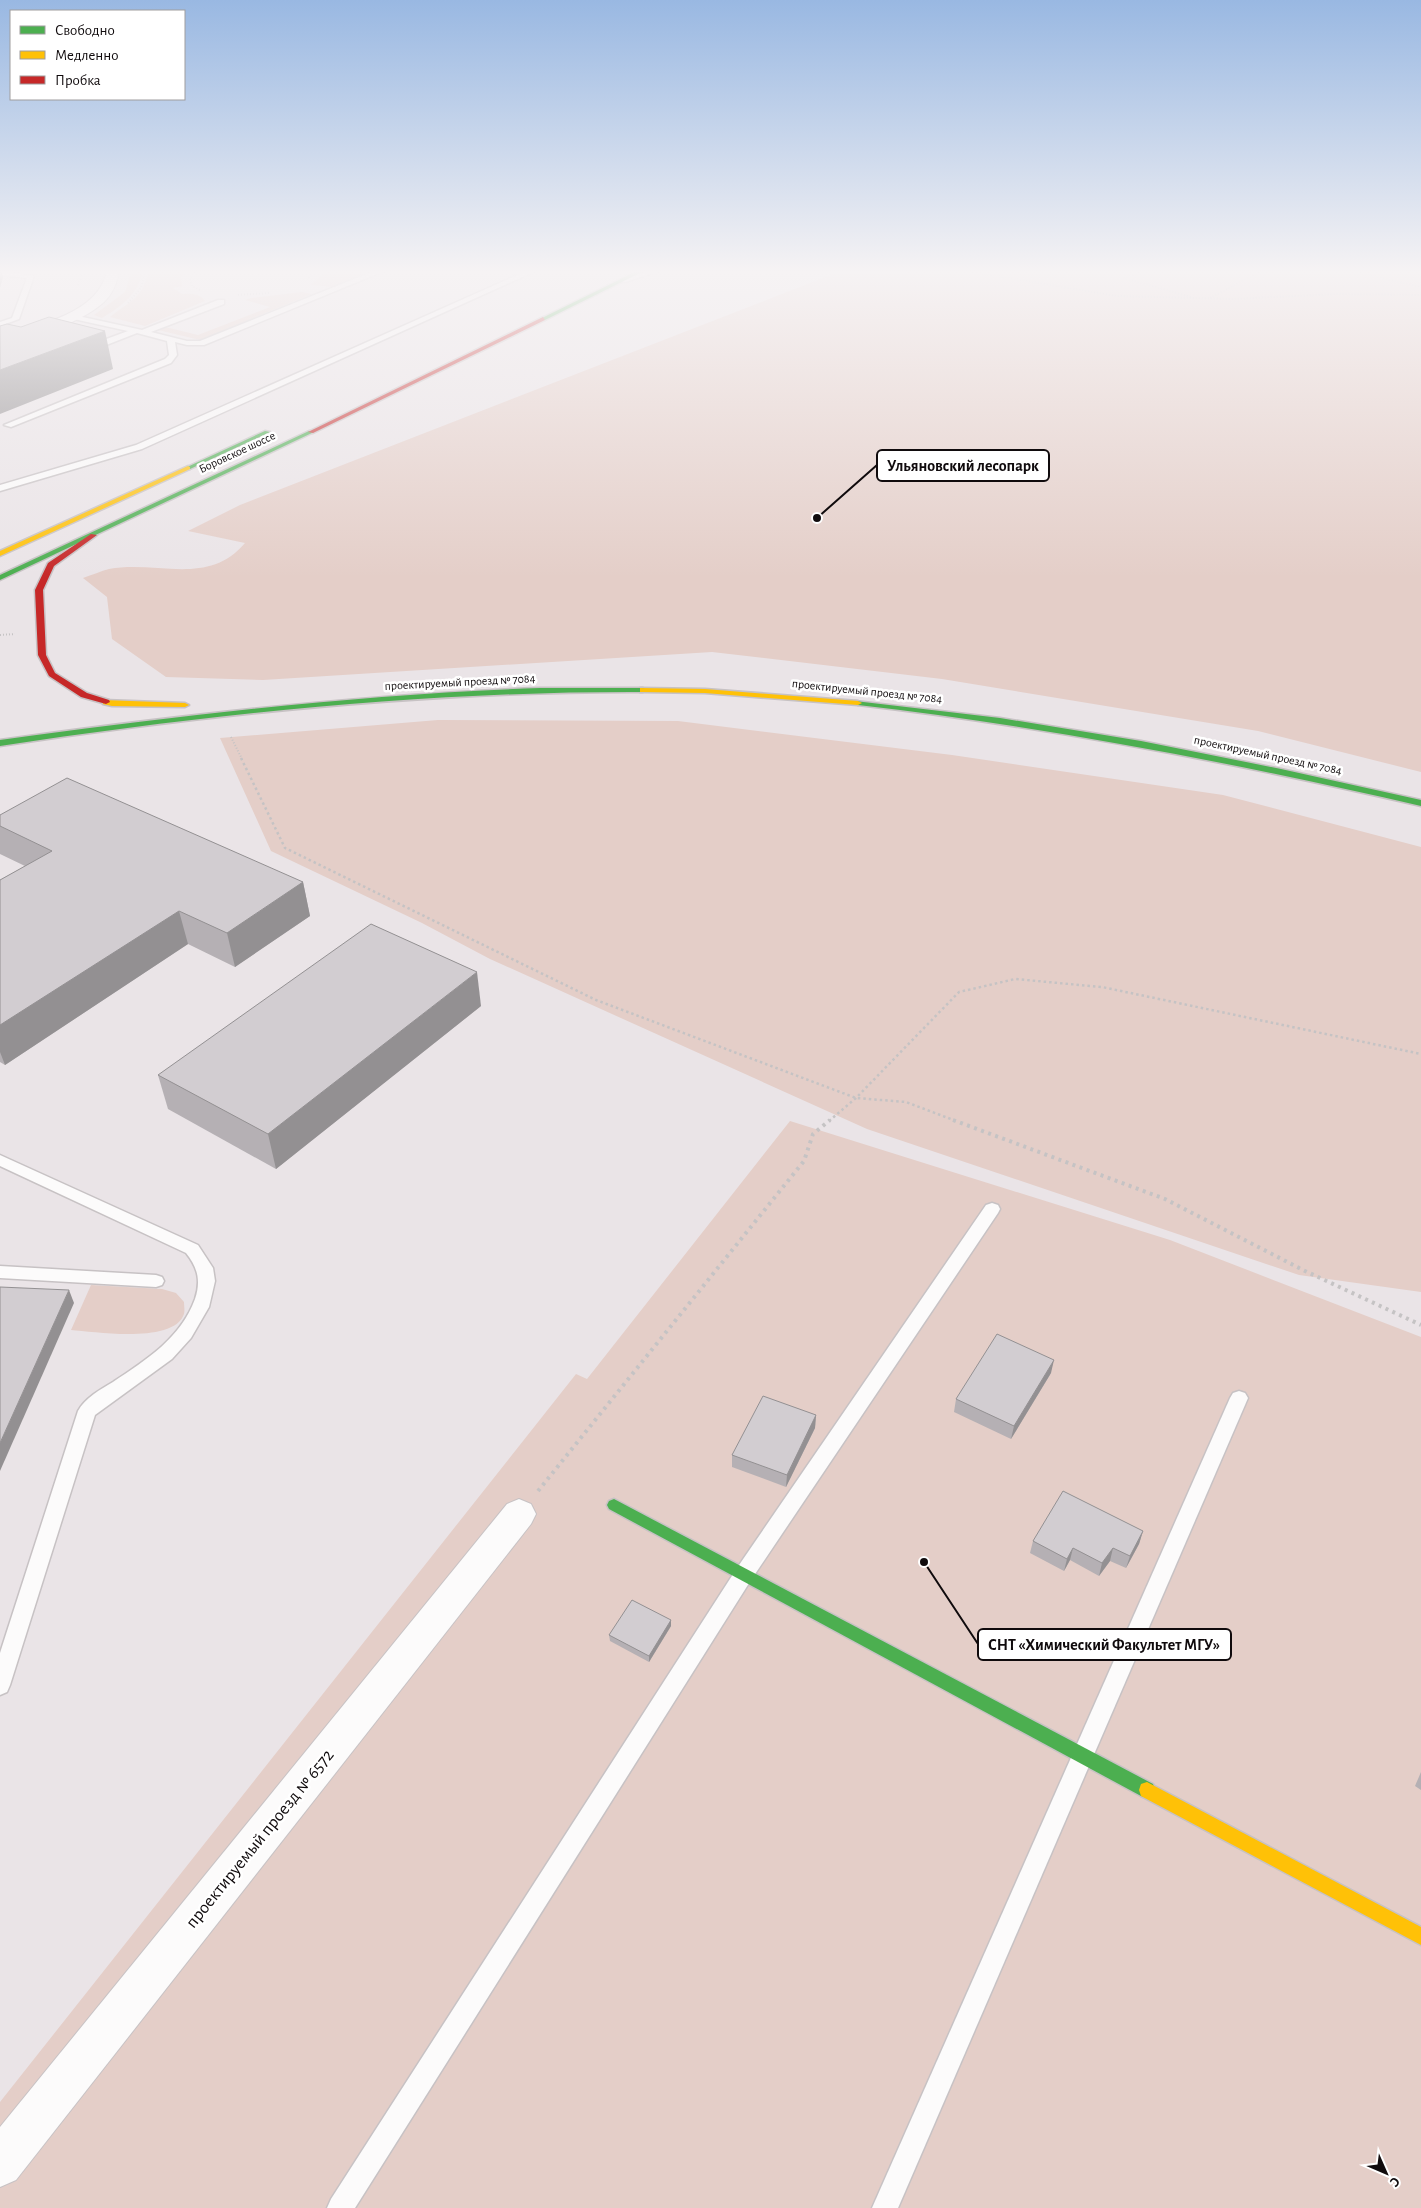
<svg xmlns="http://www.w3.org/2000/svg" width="1421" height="2208" viewBox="0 0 1421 2208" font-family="'Alegreya Sans',sans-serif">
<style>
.green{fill:#e4cec8}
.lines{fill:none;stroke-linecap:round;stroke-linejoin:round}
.lane-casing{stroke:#c7c2c4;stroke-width:3}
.street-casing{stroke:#c7c2c4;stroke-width:2}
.fast-casing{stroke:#c7c2c4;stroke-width:3}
.slow-casing{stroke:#c7c2c4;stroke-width:3}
.jam-casing{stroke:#c7c2c4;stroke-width:3}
.path-far2{stroke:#c5c3c4;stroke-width:2;stroke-dasharray:1 2;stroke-linecap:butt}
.path-far1{stroke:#c5c3c4;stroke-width:2.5;stroke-dasharray:2.5 3;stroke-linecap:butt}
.path{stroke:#c5c3c4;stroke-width:4;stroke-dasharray:3 4.5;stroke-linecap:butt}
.lane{fill:#fcfbfb;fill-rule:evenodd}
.street{fill:#fcfbfb;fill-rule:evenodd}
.fast{fill:#4caf50;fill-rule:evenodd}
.slow{fill:#ffc107;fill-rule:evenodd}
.jam{fill:#c62828;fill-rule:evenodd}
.wall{fill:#b5b0b4}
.shaded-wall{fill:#939092}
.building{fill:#d2cdd1;stroke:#939092}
.labels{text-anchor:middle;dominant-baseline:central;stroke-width:5;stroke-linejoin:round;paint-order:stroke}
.far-street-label{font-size:12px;fill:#100b0d;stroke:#fff}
.near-street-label{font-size:18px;fill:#100b0d;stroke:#fff}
.leader{fill:none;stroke:#100b0d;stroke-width:2}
.callout-dot{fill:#100b0d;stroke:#fff;stroke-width:2}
.callout{fill:#fff;stroke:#100b0d;stroke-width:2}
.callout-label{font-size:16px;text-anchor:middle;font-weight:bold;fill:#100b0d}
</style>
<rect width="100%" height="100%" fill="#eae4e7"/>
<g class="green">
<path d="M132 269H143C139 294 122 306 102 318L94 315 125 292Z"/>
<path d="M149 269 188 270 181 276 182 286 173 288 182 294C190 293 201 294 205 301L145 326 110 317C131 300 143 299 149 269Z"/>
<polygon points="322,269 379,269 335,287 311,285 321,275"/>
<path d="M939 269H1421V772L1258 731 942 679 712 652 263 680 166 677 112 639 107 597 83 578C92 575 101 571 109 569 157 560 208 587 245 543L188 531 240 505 833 274 935 272Z"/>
<polygon points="302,292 312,294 200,340 158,330 165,327 198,335 270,307 245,300 251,298"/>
<polygon points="438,720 678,721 952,755 1223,795 1421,847 1421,1292 1299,1275 867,1129 490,959 422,923 271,851 220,738"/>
<polygon points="790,1121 1170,1240 1421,1337 1421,2208 0,2208 0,2102 576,1374 587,1379"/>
<path d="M91 1285 162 1289 176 1293 184 1302C184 1305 185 1311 184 1314 174 1344 96 1332 71 1330Z"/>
</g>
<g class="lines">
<defs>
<g id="lane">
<polygon points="379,269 389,269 204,345 187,345 175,342 177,355 171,363 11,427 4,425 165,359 169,355 167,341 137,333 91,351 85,351 85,347 128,331 69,318 69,314 142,330 218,300 224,300 224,304 151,332 187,341 200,341"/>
<polygon points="531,269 540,269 142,449 0,491 0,485 136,445"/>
<polygon points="654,269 666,269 625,282 620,281"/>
<polygon points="0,271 34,276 19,319 0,326 0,322 12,318 27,278 0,275"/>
<path d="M0 1155 198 1245 213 1268 215 1281 209 1307 191 1338 172 1359 95 1415 10 1685 7 1692 0 1695V1653L78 1411C85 1398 101 1389 113 1382 146 1360 181 1338 195 1299 201 1281 198 1268 186 1253L0 1166Z"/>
<polygon points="992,1203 998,1205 1000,1209 998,1213 751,1580 355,2208 327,2208 331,2199 737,1568 986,1205"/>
<polygon points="0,1266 156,1275 162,1277 164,1281 162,1285 156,1287 0,1278"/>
<polygon points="1239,1391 1245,1393 1248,1398 898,2208 872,2208 1230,1398 1233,1393"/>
</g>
<g id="street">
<path d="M107 269H119C118 282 112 295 103 303 79 324 30 339 0 346V337C36 325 101 314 107 269Z"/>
<polygon points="519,1499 531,1504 536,1514 531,1524 16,2180 0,2187 0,2127 507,1504"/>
</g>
<g id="fast">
<polygon points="641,269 648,269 545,320 540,319"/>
<polygon points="265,431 270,432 190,469 185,468"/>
<polygon points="309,431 314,432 0,580 0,575"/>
<path d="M540 688H643L647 690 643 692C429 691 211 714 0 746V740L29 736C198 713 369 694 540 688Z"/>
<path d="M855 701 1000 718 1141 741 1281 769 1421 800V806C1235 763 1048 727 858 705L854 703Z"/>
<polygon points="614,1499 1153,1784 1155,1790 1153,1796 1147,1798 1141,1796 609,1509 607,1505 609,1501"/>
</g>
<g id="slow">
<polygon points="188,466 190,467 190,469 0,556 0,551"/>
<polygon points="640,688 705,689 858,701 862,703 858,705 705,693 643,692 640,692"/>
<polygon points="103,700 185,703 189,705 185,707 112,706 103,704"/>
<polygon points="1147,1782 1421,1927 1421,1945 1141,1796 1139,1790 1141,1784"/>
</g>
<g id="jam">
<polygon points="543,317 545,320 313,433 308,432"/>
<polygon points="91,534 97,535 54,566 43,590 46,655 55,673 87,693 109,700 110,702 106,704 81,697 49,676 38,655 35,590 48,563"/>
</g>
</defs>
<use href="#lane" class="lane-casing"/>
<use href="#street" class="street-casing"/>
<use href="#fast" class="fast-casing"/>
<use href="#slow" class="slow-casing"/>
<use href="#jam" class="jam-casing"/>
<g class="path-far2">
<polyline points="955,269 1117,296 1233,299 1336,294 1421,295"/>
<polyline points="1147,269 1124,278 1191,297"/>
<polyline points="1342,269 1421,287"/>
<polyline points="309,278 311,274 310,269"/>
<polyline points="78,285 83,269"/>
<polyline points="200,290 192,286 190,280 193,274 201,269"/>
<polyline points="238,295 269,293"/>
<polyline points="1210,298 1265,269"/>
<polyline points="128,303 141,288 146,269"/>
<polyline points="0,635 15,634"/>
<polyline points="231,737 242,759"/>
</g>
<g class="path-far1">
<polyline points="241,758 285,848 596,1000 856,1098 906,1102 956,1121"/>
<polyline points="829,1121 856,1098 959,992 1015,979 1102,987 1421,1054"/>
</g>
<g class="path">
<polyline points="953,1120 1165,1199 1303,1270 1421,1325"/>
<polyline points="538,1491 804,1161 813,1134 830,1120"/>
</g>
<use href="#lane" class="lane"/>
<use href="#street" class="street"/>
<use href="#fast" class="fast"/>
<use href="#slow" class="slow"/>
<use href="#jam" class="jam"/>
</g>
<g class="wall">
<polygon points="0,815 303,882 310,916 235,967 188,944 5,1065 0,1062 0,880 25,866 0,854"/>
<polygon points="481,1006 276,1169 168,1109 158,1075"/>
<polygon points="1051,1373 1011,1439 954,1412 956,1399"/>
<polygon points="816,1415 815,1428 786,1487 732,1467 732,1455"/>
<polygon points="1143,1531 1139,1544 1126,1568 1110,1561 1099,1576 1070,1560 1064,1571 1030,1553 1033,1541"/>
<polygon points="671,1620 671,1626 649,1662 610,1641 609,1635"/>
<polygon points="1421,1772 1421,1790 1415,1786"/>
</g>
<g class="shaded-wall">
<polygon points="0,269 5,269 1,270 3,277 0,288"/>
<polygon points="105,331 113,369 0,414 0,370"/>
<polygon points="303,882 310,916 235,967 227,933"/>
<polygon points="179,911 188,944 5,1065 0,1052 0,1025"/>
<polygon points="477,972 481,1006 276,1169 268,1134"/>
<polygon points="69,1290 74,1303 0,1471 0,1443"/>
<polygon points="1054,1360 1051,1373 1011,1439 1014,1426"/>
<polygon points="816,1415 815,1428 786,1487 787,1475"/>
<polygon points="1143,1531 1139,1544 1126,1568 1130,1556"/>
<polygon points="1073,1548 1070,1560 1064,1571 1067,1559"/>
<polygon points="1113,1548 1110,1561 1099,1576 1102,1563"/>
<polygon points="671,1620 671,1626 649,1662 649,1656"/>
</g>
<g class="building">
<polygon points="49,317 105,331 0,370 0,326 7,324 21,327"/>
<polygon points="67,778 303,882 227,933 179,911 0,1025 0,880 52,851 0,826 0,815"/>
<polygon points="371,924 477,972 268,1134 158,1075"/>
<polygon points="0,1287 69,1290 0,1443"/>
<polygon points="997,1334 1054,1360 1014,1426 956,1399"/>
<polygon points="763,1396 816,1415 787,1475 732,1455"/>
<polygon points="1063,1491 1143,1531 1130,1556 1113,1548 1102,1563 1073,1548 1067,1559 1033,1541"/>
<polygon points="632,1600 671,1620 649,1656 609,1635"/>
</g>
<linearGradient id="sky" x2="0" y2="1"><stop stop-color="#99b8e2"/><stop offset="0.47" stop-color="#f6f3f4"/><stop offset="1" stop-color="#f6f3f4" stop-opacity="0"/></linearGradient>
<rect width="1421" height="578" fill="url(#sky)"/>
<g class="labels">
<g class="far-street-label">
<text transform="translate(237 452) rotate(-25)">Боровское шоссе</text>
<text transform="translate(460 682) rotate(-3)">проектируемый проезд № 7084</text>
<text transform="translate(867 691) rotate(6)">проектируемый проезд № 7084</text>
<text transform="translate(1268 755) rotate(12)">проектируемый проезд № 7084</text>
</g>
<g class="near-street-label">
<text transform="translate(260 1839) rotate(-51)">проектируемый проезд № 6572</text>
</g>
</g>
<path class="leader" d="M817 518L877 465M924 1562L978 1644"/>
<g class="callout-dot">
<circle cx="817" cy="518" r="5"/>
<circle cx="924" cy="1562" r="5"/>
</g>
<g class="callout">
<rect x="877" y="450" width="172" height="31" rx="5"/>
<rect x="978" y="1629" width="253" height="31" rx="5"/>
</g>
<g class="callout-label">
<text x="963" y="471">Ульяновский лесопарк</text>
<text x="1104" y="1650">СНТ «Химический Факультет МГУ»</text>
</g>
<rect x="10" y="10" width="175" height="90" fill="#ffffff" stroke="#9f9d9e"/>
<rect x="20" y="26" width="25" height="8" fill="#4caf50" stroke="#9f9d9e"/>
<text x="55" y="35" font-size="15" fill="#100b0d">Свободно</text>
<rect x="20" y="51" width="25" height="8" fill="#ffc107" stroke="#9f9d9e"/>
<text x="55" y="60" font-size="15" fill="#100b0d">Медленно</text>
<rect x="20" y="76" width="25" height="8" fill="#c62828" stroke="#9f9d9e"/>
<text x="55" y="85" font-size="15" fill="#100b0d">Пробка</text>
<g transform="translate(1386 2173) rotate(135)" stroke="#ffffff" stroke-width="4" paint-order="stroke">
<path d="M0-4L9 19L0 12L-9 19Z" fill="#100b0d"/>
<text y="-8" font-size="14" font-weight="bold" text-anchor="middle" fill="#100b0d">С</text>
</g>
</svg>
